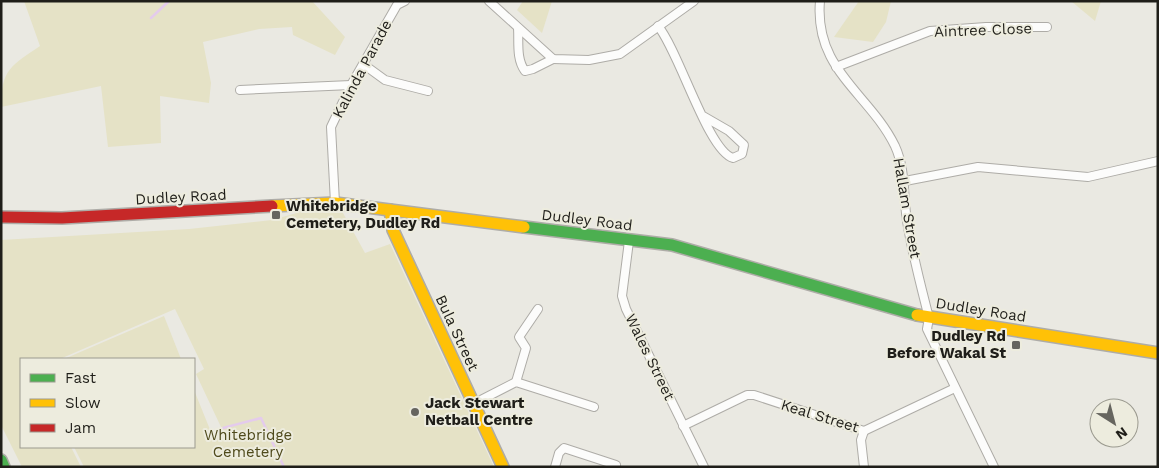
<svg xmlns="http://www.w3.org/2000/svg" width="1159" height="468" viewBox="0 0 1159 468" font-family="'Work Sans',sans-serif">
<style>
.green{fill:#e5e2c6}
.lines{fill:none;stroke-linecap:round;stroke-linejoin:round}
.stream{stroke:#e4cbec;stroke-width:2.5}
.street-casing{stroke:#aeaca7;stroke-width:10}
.fast-casing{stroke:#aeaca7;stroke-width:14}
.slow-casing{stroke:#aeaca7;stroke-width:14}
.jam-casing{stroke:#aeaca7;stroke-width:14}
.street{stroke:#fcfcfb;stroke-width:8}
.fast{stroke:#4caf50;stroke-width:11}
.slow{stroke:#ffc107;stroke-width:11}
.jam{stroke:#c62828;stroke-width:11}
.poi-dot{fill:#66655f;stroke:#edecde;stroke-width:2}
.labels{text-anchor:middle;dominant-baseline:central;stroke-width:4;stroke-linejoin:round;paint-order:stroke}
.street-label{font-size:15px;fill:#1f1e19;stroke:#edecde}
.poi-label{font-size:15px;font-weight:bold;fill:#1f1e19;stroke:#edecde;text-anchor:start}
.park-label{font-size:15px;fill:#4f4a1c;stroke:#edecde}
</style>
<rect width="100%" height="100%" fill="#eae9e2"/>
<g class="green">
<path d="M24 1H312L345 37 335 55 293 35 292 27 259 29 203 42 211 83 209 103 160 96 161 143 108 147 101 86 1 107C1 69 12 65 40 46Z"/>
<polygon points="523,1 552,1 542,33 517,10"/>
<polygon points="859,1 891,1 886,22 873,42 834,37"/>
<polygon points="1071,1 1101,1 1095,21"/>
<polygon points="300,212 343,213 365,253 390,244 494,467 84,467 74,447 194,447 194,390 211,432 221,427 196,374 204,369 175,309 60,359 21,359 21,447 71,447 81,467 22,467 1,425 1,240 189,229 272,220"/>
<polygon points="164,316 181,359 64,359"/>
</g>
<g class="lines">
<g class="stream">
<polyline points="151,18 169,1"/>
<polyline points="223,428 261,418 284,467"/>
</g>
<defs>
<g id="street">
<polyline points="489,1 553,59 589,60 620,54 694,1"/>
<path d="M820 1C814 70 869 93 895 146 906 170 903 196 907 221 912 253 921 286 929 318L927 329 994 467"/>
<path d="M658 26C679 51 708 151 733 158L742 154 744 145 729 131 703 116"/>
<path d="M518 28C519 42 516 59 525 71L533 69 553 59"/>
<polyline points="363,64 385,80 428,91"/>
<polyline points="836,67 930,31 986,27 1047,27"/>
<polyline points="240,90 351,85"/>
<polyline points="905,181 978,167 1088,177 1158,161"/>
<polyline points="335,203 331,127 351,85 397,5 405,1"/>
<polyline points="629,241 622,296 626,309 704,467"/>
<polyline points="516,382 526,348 519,337 538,309"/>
<polyline points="473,404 516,382 594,407"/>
<polyline points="683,426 747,395 754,395 864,431 955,388"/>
<polyline points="555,467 559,453 564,448 616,465"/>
<polyline points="864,467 861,440 864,431"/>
</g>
<g id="fast">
<polyline points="524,227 672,245 917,315"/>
<polyline points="1,460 4,467"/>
</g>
<g id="slow">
<polyline points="272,206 335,203 524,227"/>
<polyline points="390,210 393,230 503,467"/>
<polyline points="917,315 1158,353"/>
</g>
<polyline id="jam" points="1,217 62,218 272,206"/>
</defs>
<use href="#street" class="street-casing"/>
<use href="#fast" class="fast-casing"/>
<use href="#slow" class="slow-casing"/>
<use href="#jam" class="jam-casing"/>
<use href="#street" class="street"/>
<use href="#fast" class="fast"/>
<use href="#slow" class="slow"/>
<use href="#jam" class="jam"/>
</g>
<g class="poi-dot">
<rect x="271" y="210" width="10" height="10" rx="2.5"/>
<rect x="1011" y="340" width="10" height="10" rx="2.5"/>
<circle cx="415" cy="412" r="5"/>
</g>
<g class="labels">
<g class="street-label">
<text transform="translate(983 30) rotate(-2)">Aintree Close</text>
<text transform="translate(362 69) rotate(-62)">Kalinda Parade</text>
<text transform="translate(181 197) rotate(-3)">Dudley Road</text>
<text transform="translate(907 208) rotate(80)">Hallam Street</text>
<text transform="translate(587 220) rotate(7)">Dudley Road</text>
<text transform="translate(981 310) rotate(9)">Dudley Road</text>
<text transform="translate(457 333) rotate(65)">Bula Street</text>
<text transform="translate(650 357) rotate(64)">Wales Street</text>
<text transform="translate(820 416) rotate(17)">Keal Street</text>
</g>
<g class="poi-label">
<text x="286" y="206">Whitebridge<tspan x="286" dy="17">Cemetery, Dudley Rd</tspan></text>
<text x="1006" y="336" text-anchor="end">Dudley Rd<tspan x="1006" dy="17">Before Wakal St</tspan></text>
<text x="425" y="403">Jack Stewart<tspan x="425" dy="17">Netball Centre</tspan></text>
</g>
<g class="park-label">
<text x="248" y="435">Whitebridge<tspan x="248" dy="17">Cemetery</tspan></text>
</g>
</g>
<rect width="1159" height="468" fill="none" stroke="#1f1e19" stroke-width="5"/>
<rect x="20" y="358" width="175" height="90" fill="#edecde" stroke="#9b9a8f"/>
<rect x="30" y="374" width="25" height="8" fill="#4caf50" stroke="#9b9a8f"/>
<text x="65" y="383" font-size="15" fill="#1f1e19">Fast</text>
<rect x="30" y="399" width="25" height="8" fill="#ffc107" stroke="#9b9a8f"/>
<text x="65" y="408" font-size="15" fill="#1f1e19">Slow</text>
<rect x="30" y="424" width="25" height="8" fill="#c62828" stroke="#9b9a8f"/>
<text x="65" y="433" font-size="15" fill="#1f1e19">Jam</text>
<g transform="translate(1114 423) rotate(144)"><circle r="24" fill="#edecde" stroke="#9b9a8f"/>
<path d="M0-4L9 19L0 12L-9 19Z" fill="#66655f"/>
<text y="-8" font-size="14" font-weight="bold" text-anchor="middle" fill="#1f1e19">N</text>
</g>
</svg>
